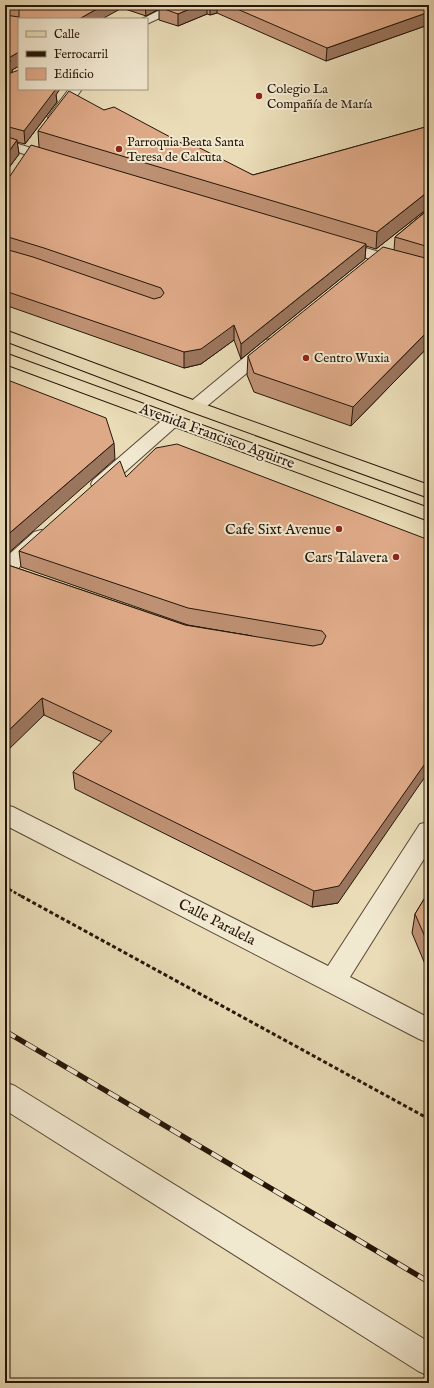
<svg xmlns="http://www.w3.org/2000/svg" width="434" height="1388" viewBox="0 0 434 1388" font-family="'IM FELL English',serif">
<style>
.lines{fill:none;stroke-linecap:round;stroke-linejoin:round}
.minor-casing{stroke:#564734;stroke-width:2}
.major-casing{stroke:#251508;stroke-width:2}
.path-far1{stroke:#251508;stroke-width:2.5;stroke-dasharray:3 2;stroke-linecap:butt}
.path{stroke:#251508;stroke-width:3;stroke-dasharray:4 2.5;stroke-linecap:butt}
.minor{fill:#f1e8d0;fill-rule:evenodd}
.major{fill:#e9dcb7;fill-rule:evenodd}
.rail-casing{stroke:#251508;stroke-width:5.5}
.rail{stroke:#f1e8d0;stroke-width:4;stroke-dasharray:12;stroke-linecap:butt}
.wall{fill:#bf9174;stroke:#251508}
.shaded-wall{fill:#9b765e;stroke:#251508}
.building{fill:#dea987;stroke:#251508}
.poi-dot{fill:#8f2418;stroke:#f1e8d0;stroke-width:1.5}
.labels{text-anchor:middle;dominant-baseline:central;stroke-width:4;stroke-linejoin:round;paint-order:stroke}
.far-poi-label{font-size:13px;fill:#251508;stroke:#f1e8d0;text-anchor:start}
.street-label{font-size:15px;fill:#251508;stroke:#f1e8d0}
.poi-label{font-size:15px;fill:#251508;stroke:#f1e8d0;text-anchor:end}
</style>
<rect width="100%" height="100%" fill="#e9dcb7"/>
<filter id="stains"><feTurbulence type="fractalNoise" baseFrequency=".005" numOctaves="4"/><feColorMatrix values="0 0 0 0 .2 0 0 0 0 .09 0 0 0 0 .02 0 0 0 .5 -.17"/></filter>
<radialGradient id="worn" r=".72"><stop offset=".6" stop-color="#630" stop-opacity="0"/><stop offset="1" stop-color="#630" stop-opacity=".3"/></radialGradient>
<g class="lines">
<defs>
<g id="minor">
<polygon points="170,5 186,5 184,7 151,22 147,24 147,19 142,19"/>
<polygon points="69,89 82,89 60,120 50,120 48,117"/>
<polygon points="5,140 61,157 63,160 61,163 56,164 5,148"/>
<polygon points="336,239 429,267 429,277 331,247 328,244 331,241"/>
<polygon points="271,339 277,340 279,344 277,348 201,411 195,412 189,411 186,407 189,403 265,340"/>
<polygon points="173,415 179,416 182,420 179,424 107,488 100,490 93,488 91,484 93,480 167,416"/>
<polygon points="41,530 48,532 51,536 48,540 12,574 5,576 5,558 34,532"/>
<polygon points="5,805 13,807 328,966 420,824 429,822 429,851 350,977 429,1018 429,1043 419,1039 5,825"/>
<polygon points="5,1082 15,1086 429,1342 429,1376 418,1371 5,1110"/>
</g>
<g id="major">
<polygon points="5,330 201,403 429,485 429,498 189,411 5,341"/>
<polygon points="5,353 429,508 429,521 5,364"/>
</g>
</defs>
<use href="#minor" class="minor-casing"/>
<use href="#major" class="major-casing"/>
<polyline class="path-far1" points="5,887 23,897"/>
<polyline class="path" points="21,896 429,1119"/>
<use href="#minor" class="minor"/>
<use href="#major" class="major"/>
<defs>
<polyline id="rail" points="5,1031 429,1282"/>
</defs>
<use href="#rail" class="rail-casing"/>
<use href="#rail" class="rail"/>
</g>
<g class="wall">
<polygon points="5,5 429,5 429,25 428,25 326,61 217,13 210,15 207,14 178,26 159,20 159,9 146,16 122,8 19,19 19,66 12,70 12,72 56,95 57,102 25,144 17,142 19,154 5,173"/>
<polygon points="104,110 187,146 253,175 429,126 429,346 351,426 254,392 247,375 248,356 394,250 395,237 426,211 423,212 376,249 366,246 365,259 241,359 234,340 201,364 184,368 5,305 5,177 10,176 39,147 38,131"/>
<polygon points="126,477 429,540 338,903 312,907 75,789 73,772 102,742 44,715 5,564 185,625 252,636 188,625 21,567 19,551"/>
<polygon points="429,891 429,966 425,964 412,933 415,914"/>
</g>
<g class="shaded-wall">
<polygon points="104,5 122,5 122,8 102,19 79,19"/>
<polygon points="145,5 167,5 159,7 159,9 146,16"/>
<polygon points="199,5 207,5 207,14 178,26 178,14"/>
<polygon points="210,5 217,5 217,13 210,15"/>
<polygon points="429,12 428,25 326,61 327,48"/>
<polygon points="19,52 19,66 12,70 12,74 5,77 5,60"/>
<polygon points="51,89 60,89 56,95 57,102 25,144 24,131"/>
<polygon points="17,140 19,154 5,173 5,157"/>
<polygon points="425,194 429,194 429,211 423,212 376,249 377,232"/>
<polygon points="366,244 365,259 241,359 241,344"/>
<polygon points="234,325 234,340 201,364 184,368 184,352"/>
<polygon points="429,330 429,346 351,426 353,407"/>
<polygon points="114,443 115,459 5,556 5,537"/>
<polygon points="42,698 44,715 5,753 5,734"/>
<polygon points="429,758 429,771 338,903 312,907 314,891"/>
</g>
<g class="building">
<polygon points="6,5 104,5 79,19 19,19 19,52 5,60 5,15 19,17 19,7"/>
<polygon points="164,5 199,5 178,14 159,7"/>
<polygon points="228,5 429,5 429,12 327,48"/>
<polygon points="5,60 11,61 5,63"/>
<polygon points="19,67 19,89 56,89 24,131 5,126 5,75 19,70"/>
<polygon points="69,91 104,110 114,107 187,146 192,144 253,175 429,126 429,194 425,194 377,232 38,131"/>
<polygon points="5,136 17,140 5,157"/>
<polygon points="31,145 366,244 241,344 234,325 201,349 184,352 5,291 5,249 33,257 154,299 161,297 164,293 161,288 44,248 5,236 5,177 10,176"/>
<polygon points="429,209 429,247 395,237"/>
<polygon points="383,247 429,259 429,330 353,407 254,373 248,356"/>
<polygon points="5,379 106,418 114,443 5,537"/>
<polygon points="177,444 429,540 429,758 339,886 314,891 73,772 112,731 42,698 5,734 5,564 185,625 313,646 322,644 326,636 322,631 188,608 19,551 120,461 126,477 156,448"/>
<polygon points="429,891 429,946 415,914"/>
</g>
<g class="poi-dot">
<circle cx="259" cy="96" r="4"/>
<circle cx="119" cy="149" r="4"/>
<circle cx="306" cy="358" r="4"/>
<circle cx="339" cy="529" r="4"/>
<circle cx="396" cy="557" r="4"/>
</g>
<g class="labels">
<g class="far-poi-label">
<text x="267" y="89">Colegio La<tspan x="267" dy="15">Compañía de María</tspan></text>
<text x="127" y="142">Parroquia Beata Santa<tspan x="127" dy="15">Teresa de Calcuta</tspan></text>
<text x="314" y="358">Centro Wuxia</text>
</g>
<g class="street-label">
<text transform="translate(217 436) rotate(20)">Avenida Francisco Aguirre</text>
<text transform="translate(217 922) rotate(27)">Calle Paralela</text>
</g>
<g class="poi-label">
<text x="331" y="529">Cafe Sixt Avenue</text>
<text x="388" y="557">Cars Talavera</text>
</g>
</g>
<rect width="434" height="1388" fill="none" stroke="#e9dcb7" stroke-width="20"/>
<rect x="6" y="6" width="422" height="1376" fill="none" stroke="#251508" stroke-width="2"/>
<rect x="10" y="10" width="414" height="1368" fill="none" stroke="#251508"/>
<rect x="18" y="18" width="130" height="72" fill="#f1e8d0" stroke="#9f9480"/>
<rect x="26" y="31" width="20" height="6" fill="#e9dcb7" stroke="#9f9480"/>
<text x="54" y="38" font-size="12" fill="#251508">Calle</text>
<rect x="26" y="51" width="20" height="6" fill="#251508" stroke="#9f9480"/>
<text x="54" y="58" font-size="12" fill="#251508">Ferrocarril</text>
<rect x="26" y="68" width="20" height="12" fill="#dea987" stroke="#9f9480"/>
<text x="54" y="78" font-size="12" fill="#251508">Edificio</text>
<rect width="100%" height="100%" filter="url(#stains)"/>
<rect width="100%" height="100%" fill="url(#worn)"/>
</svg>
